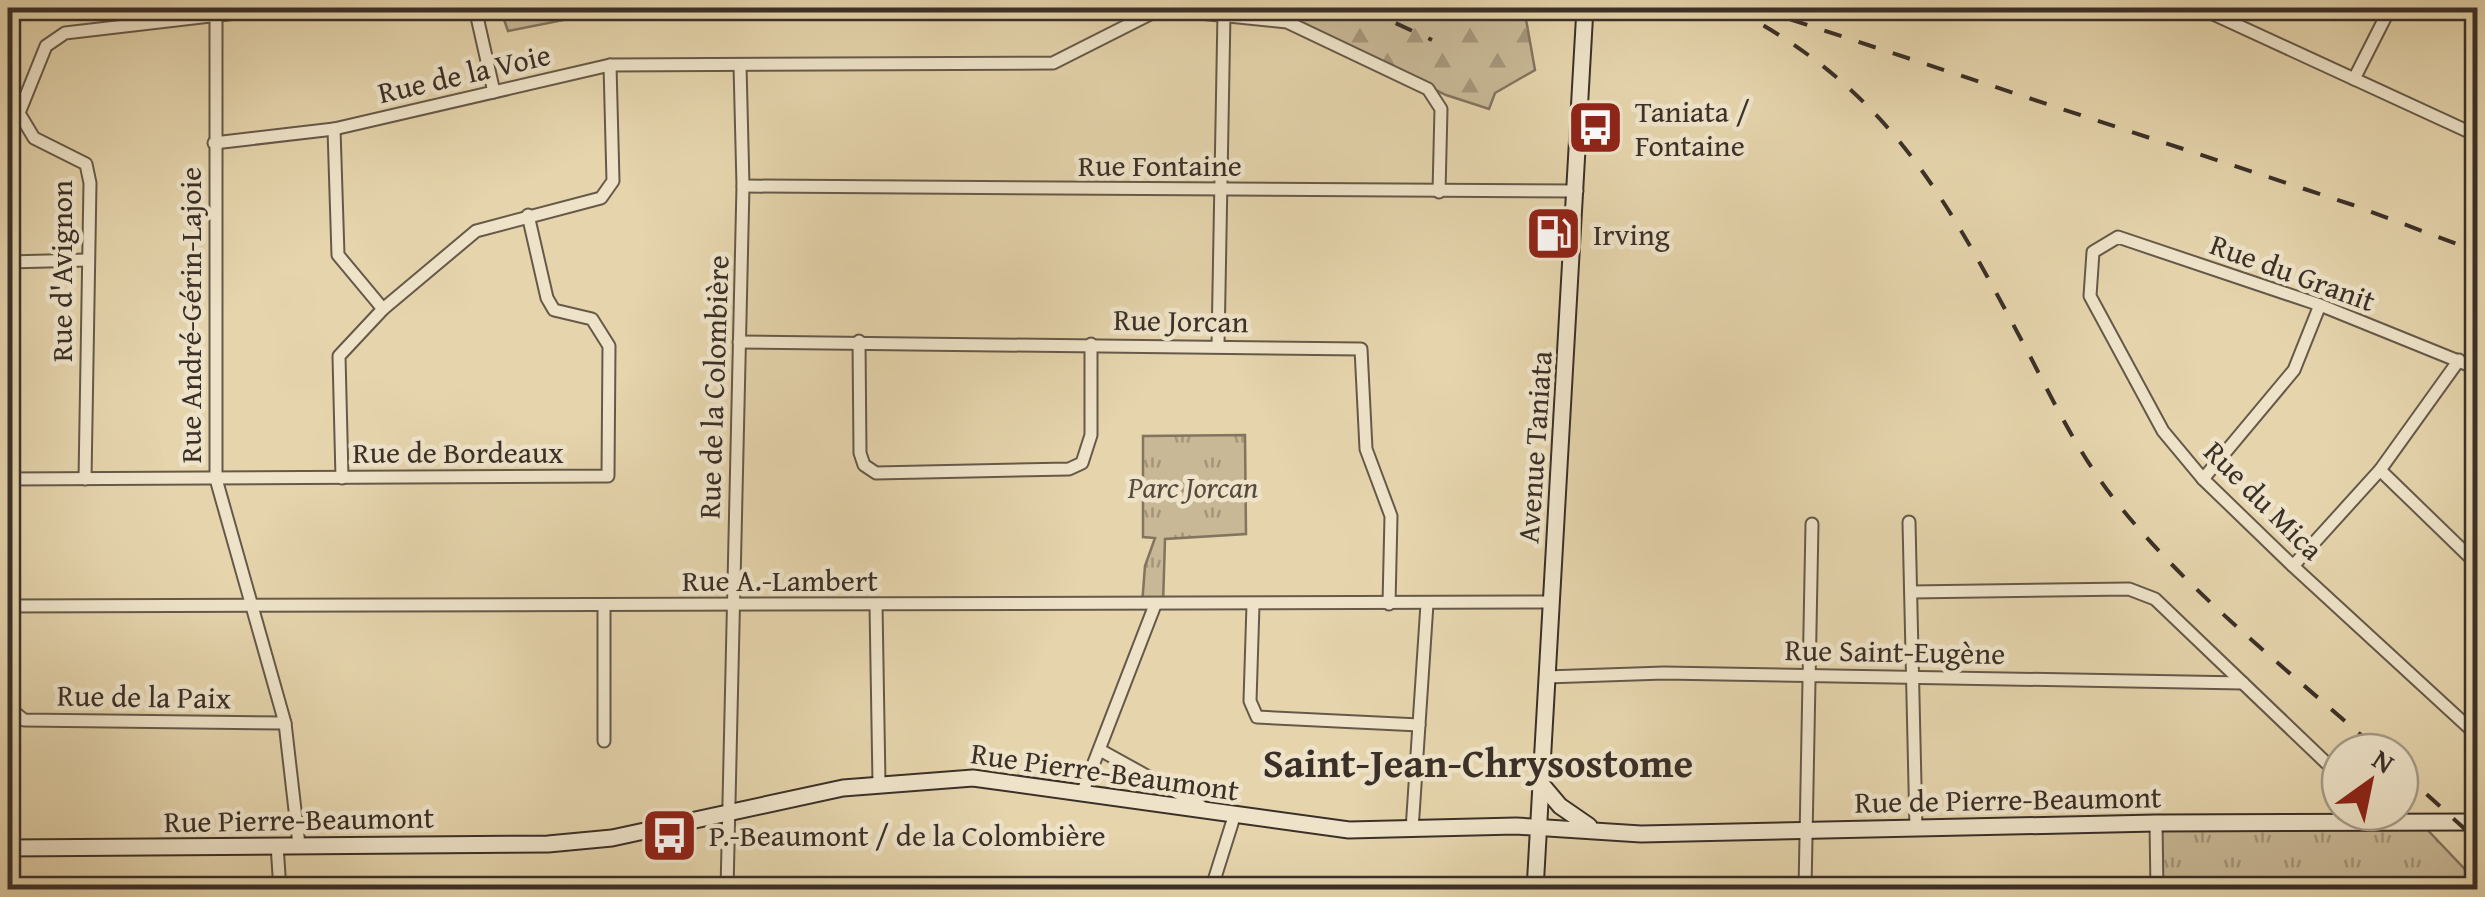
<svg xmlns="http://www.w3.org/2000/svg" width="2485" height="897" viewBox="0 0 2485 897" font-family="'Gentium Book Plus',serif">
<style>
.forest{fill:url(#forest-firs);stroke:#82745f;stroke-width:2.5}
.park{fill:url(#park-tufts);stroke:#82745f;stroke-width:2.5}
.lines{fill:none;stroke-linecap:round;stroke-linejoin:round}
.street-casing{stroke:#665949;stroke-width:15}
.secondary-casing{stroke:#3b3028;stroke-width:19}
.street{stroke:#eee3c9;stroke-width:11}
.secondary{stroke:#eee3c9;stroke-width:15}
.rail{stroke:#3b3028;stroke-width:4;stroke-dasharray:18 18;stroke-linecap:butt}
.labels{text-anchor:middle;dominant-baseline:central;stroke-width:9;stroke-linejoin:round;paint-order:stroke}
.street-label{font-size:30px;fill:#3b3028;stroke:#eee3c9}
.poi-label{font-size:30px;fill:#3b3028;stroke:#eee3c9;text-anchor:start}
.park-label{font-size:30px;font-style:italic;fill:#574b3e;stroke:#eee3c9}
.district-label{font-size:40px;font-weight:bold;fill:#3b3028;stroke:#eee3c9}
</style>
<defs>
<pattern id="forest-firs" width="22" height="20" patternUnits="userSpaceOnUse" patternTransform="scale(2.5)"><rect width="22" height="20" fill="#c8b896"/><path d="M5 1l3.5 6h-7zM16 11l3.5 6h-7z" fill="#a4967a"/></pattern>
<pattern id="park-tufts" width="24" height="20" patternUnits="userSpaceOnUse" patternTransform="scale(2.5)"><rect width="24" height="20" fill="#c8b896"/><path d="M3 7l-1-3M5 7V3M7 7l1-3M15 17l-1-3M17 17v-4M19 17l1-3" fill="none" stroke="#a4967a"/></pattern>
</defs>
<rect width="100%" height="100%" fill="#e5d4ac"/>
<filter id="stains"><feTurbulence type="fractalNoise" baseFrequency=".002" numOctaves="4"/><feColorMatrix values="0 0 0 0 .2 0 0 0 0 .09 0 0 0 0 .02 0 0 0 .5 -.17"/></filter>
<radialGradient id="worn" r=".72"><stop offset=".6" stop-color="#630" stop-opacity="0"/><stop offset="1" stop-color="#630" stop-opacity=".3"/></radialGradient>
<g class="forest">
<polygon points="500,8 771,8 691,16 619,9 508,31"/>
<polygon points="1271,8 1524,8 1535,70 1495,93 1489,109 1446,95"/>
</g>
<g class="park">
<polygon points="1245,435 1246,534 1165,539 1163,605 1142,605 1145,566 1155,538 1143,537 1143,436"/>
<polygon points="2420,822 2477,882 2477,889 2157,889 2156,823"/>
</g>
<g class="lines">
<defs>
<g id="street">
<polyline points="475,8 494,92"/>
<polyline points="2200,8 2478,136"/>
<polyline points="216,15 216,479 285,723 299,845"/>
<polyline points="2354,79 2390,8"/>
<polyline points="334,129 338,255 383,309"/>
<polyline points="214,143 334,129 610,65 1053,63 1160,9 1287,22 1428,89 1441,109 1439,192"/>
<polyline points="743,186 1577,191"/>
<polyline points="8,262 87,260"/>
<polyline points="859,341 860,453 864,465 876,473 1069,469 1082,463 1091,435 1091,344"/>
<polyline points="739,342 1361,349 1366,449 1391,516 1389,604"/>
<polyline points="1218,345 1224,13"/>
<polyline points="2478,369 2320,305 2118,237 2093,252 2090,296 2163,431 2203,479 2293,566 2478,736"/>
<polyline points="2380,470 2478,565"/>
<polyline points="342,478 339,356 383,309 476,231 601,198 613,181 610,65"/>
<polyline points="8,479 608,476 609,346 592,319 554,310 547,298 528,215"/>
<polyline points="85,479 90,183 86,164 34,138 19,113 46,46 65,33 279,8"/>
<polyline points="2203,479 2294,370 2320,305"/>
<polyline points="1909,522 1916,829"/>
<polyline points="2293,566 2380,470 2459,360"/>
<polyline points="1911,592 2129,589 2155,599 2340,776"/>
<polyline points="604,605 604,741"/>
<polyline points="876,605 879,783"/>
<polyline points="1253,605 1250,701 1257,717 1419,725"/>
<polyline points="8,606 1552,602"/>
<polyline points="1546,677 1664,673 2243,683"/>
<polyline points="8,707 24,720 285,723"/>
<polyline points="1100,750 1201,806"/>
<polyline points="1083,791 1155,605"/>
<polyline points="2156,823 2157,890"/>
<polyline points="1412,830 1427,604"/>
<polyline points="277,845 280,890"/>
<polyline points="727,890 743,186 740,65"/>
<polyline points="1211,890 1234,817"/>
<polyline points="1805,890 1812,524"/>
</g>
<g id="secondary">
<polyline points="1544,787 1560,806 1589,826"/>
<polyline points="8,848 548,844 612,838 843,788 973,778 1349,830 1516,826 1641,834 2156,823 2478,822"/>
<polyline points="1535,890 1585,8"/>
</g>
</defs>
<use href="#street" class="street-casing"/>
<use href="#secondary" class="secondary-casing"/>
<use href="#street" class="street"/>
<use href="#secondary" class="secondary"/>
<g class="rail">
<polyline points="1363,8 1432,40"/>
<path d="M1732 8C1894 92 1949 204 2031 358 2055 405 2079 453 2111 495 2186 592 2289 670 2380 752"/>
<polyline points="1756,8 2353,205 2478,252"/>
<polyline points="2400,770 2478,841"/>
</g>
</g>
<defs>
<symbol id="bus-square" viewBox="-11 -11 22 22"><rect x="-9" y="-9" width="18" height="18" rx="4" fill="#8f2418" stroke="#eee3c9"/><path d="M-5-6H5V4H4V6H2V4H-2V6H-4V4H-5ZM-3.5-4V0h7V-4ZM-3.5 1.2v1.5H-2V1.2ZM2 1.2v1.5H3.5V1.2Z" fill="#fff"/></symbol>
<symbol id="fuel-square" viewBox="-11 -11 22 22"><rect x="-9" y="-9" width="18" height="18" rx="4" fill="#8f2418" stroke="#eee3c9"/><path d="M-5.5-6h7V0h2V4h1.3V-2.5L3-4.5l.8-.8L6-3V5H2.5V1h-1V6h-7ZM-4.2-4.7v3.2H.2V-4.7Z" fill="#fff"/></symbol>
</defs>
<g fill-rule="evenodd">
<use href="#bus-square" x="1564" y="96" width="63" height="63"/>
<use href="#fuel-square" x="1522" y="202" width="63" height="63"/>
<use href="#bus-square" x="638" y="804" width="63" height="63"/>
</g>
<g class="labels">
<g class="street-label">
<text transform="translate(464 73) rotate(-13)">Rue de la Voie</text>
<text x="1160" y="165">Rue Fontaine</text>
<text transform="translate(61 271) rotate(-90)">Rue d'Avignon</text>
<text transform="translate(2293 272) rotate(20)">Rue du Granit</text>
<text transform="translate(190 315) rotate(-90)">Rue André-Gérin-Lajoie</text>
<text transform="translate(1181 320) rotate(1)">Rue Jorcan</text>
<text transform="translate(713 387) rotate(-88)">Rue de la Colombière</text>
<text transform="translate(1534 447) rotate(-86)">Avenue Taniata</text>
<text x="458" y="452">Rue de Bordeaux</text>
<text transform="translate(2264 500) rotate(45)">Rue du Mica</text>
<text x="780" y="580">Rue A.-Lambert</text>
<text transform="translate(1895 651) rotate(1)">Rue Saint-Eugène</text>
<text transform="translate(144 696) rotate(1)">Rue de la Paix</text>
<text transform="translate(1105 771) rotate(8)">Rue Pierre-Beaumont</text>
<text transform="translate(2008 799) rotate(-1)">Rue de Pierre-Beaumont</text>
<text transform="translate(299 819) rotate(-1)">Rue Pierre-Beaumont</text>
</g>
<g class="poi-label">
<text x="1635" y="111">Taniata /<tspan x="1635" dy="34">Fontaine</tspan></text>
<text x="1593" y="234">Irving</text>
<text x="709" y="835">P.-Beaumont / de la Colombière</text>
</g>
<g class="park-label">
<text x="1193" y="487">Parc Jorcan</text>
</g>
<g class="district-label">
<text x="1478" y="762">Saint-Jean-Chrysostome</text>
</g>
</g>
<rect width="2485" height="897" fill="none" stroke="#e5d4ac" stroke-width="40"/>
<rect x="10" y="10" width="2465" height="877" fill="none" stroke="#3b3028" stroke-width="5"/>
<rect x="20" y="20" width="2445" height="857" fill="none" stroke="#3b3028" stroke-width="2.5"/>
<g transform="translate(2370 782) rotate(33)"><circle r="48" fill="#eee3c9" stroke="#a69b89" stroke-width="2.5"/>
<path d="M0-8L18 38L0 25L-18 38Z" fill="#8f2418"/>
<text y="-15" font-size="28" font-weight="bold" text-anchor="middle" fill="#3b3028">N</text>
</g>
<rect width="100%" height="100%" filter="url(#stains)"/>
<rect width="100%" height="100%" fill="url(#worn)"/>
</svg>
